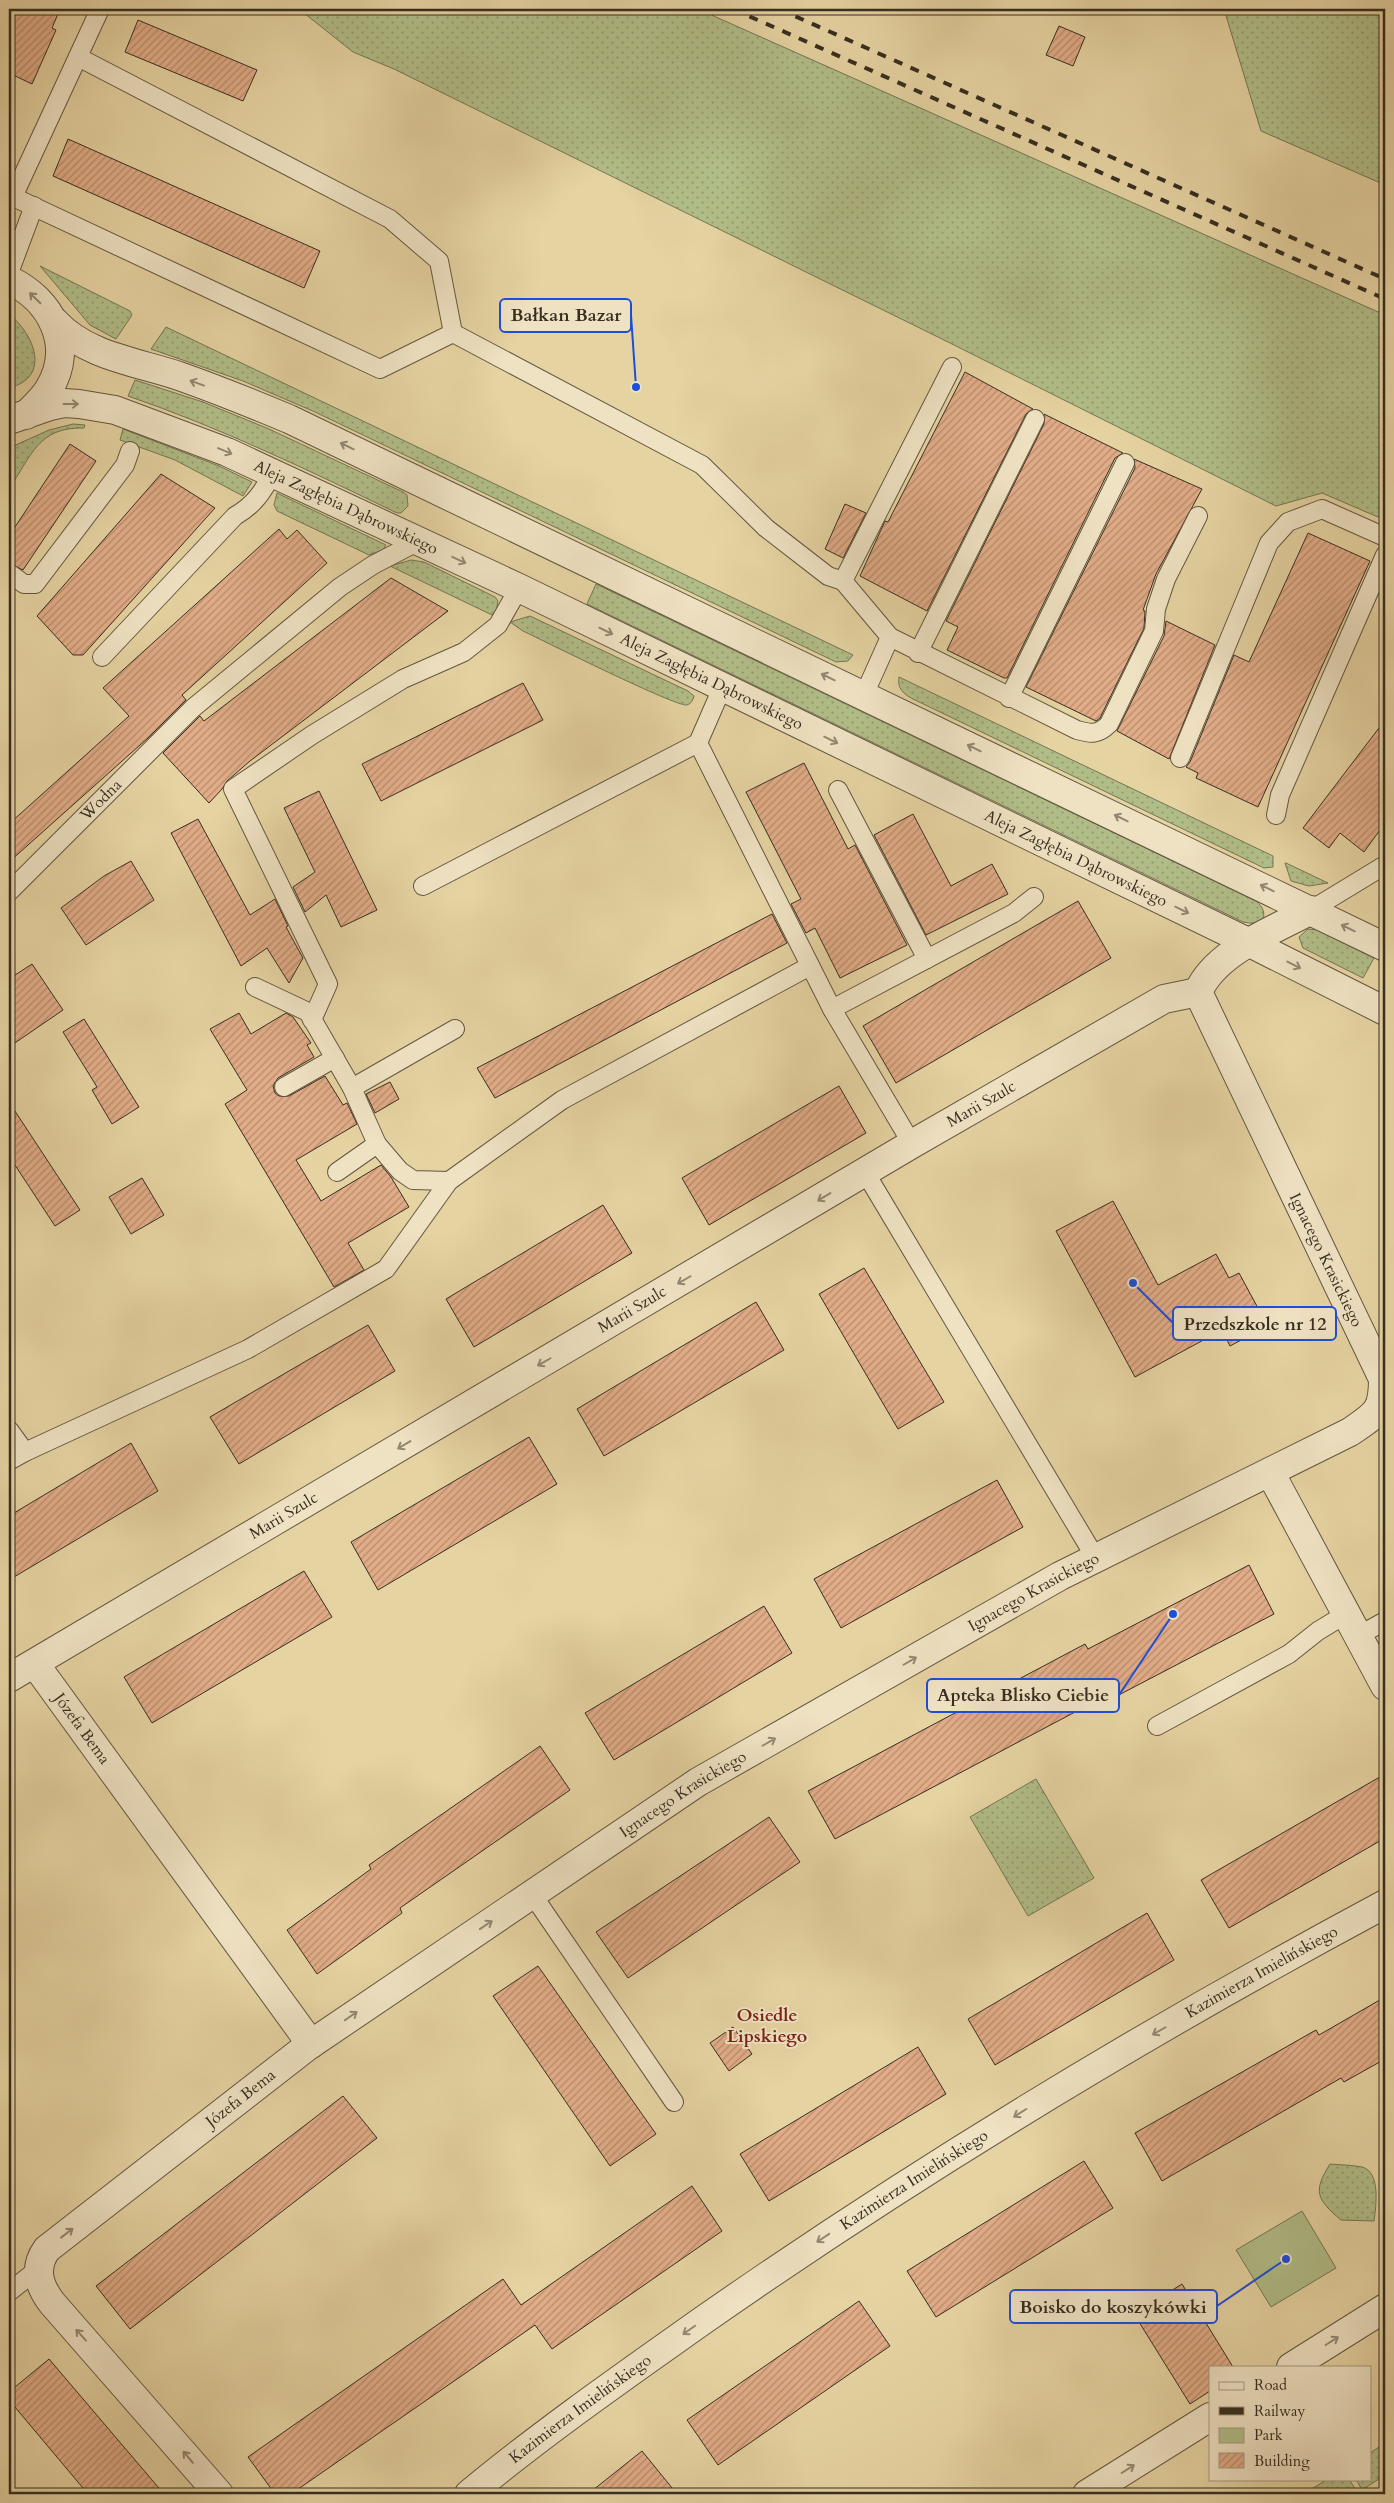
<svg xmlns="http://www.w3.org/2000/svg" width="1394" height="2503" viewBox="0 0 1394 2503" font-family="Cardo,serif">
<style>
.green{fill:url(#green-dots);stroke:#747654}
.pitch{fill:#b1bd88;stroke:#747654}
.building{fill:url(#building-hatch);stroke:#372e21}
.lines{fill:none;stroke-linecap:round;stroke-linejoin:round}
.service-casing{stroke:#635741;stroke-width:20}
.minor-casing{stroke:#635741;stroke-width:30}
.tertiary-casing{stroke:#635741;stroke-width:30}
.service{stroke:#efe2c3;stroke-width:18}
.minor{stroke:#efe2c3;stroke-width:28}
.tertiary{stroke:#efe2c3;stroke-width:28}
.rail{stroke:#372e21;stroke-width:4;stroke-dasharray:9 9;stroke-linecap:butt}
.oneway{stroke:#938872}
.labels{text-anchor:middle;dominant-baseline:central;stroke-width:4;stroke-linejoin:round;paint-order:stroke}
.street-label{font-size:16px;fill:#372e21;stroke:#efe2c3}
.neighbourhood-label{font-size:18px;font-weight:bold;fill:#7a1f14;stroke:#efe2c3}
.leader{fill:none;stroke:#1d4ed8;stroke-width:2}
.callout-dot{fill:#1d4ed8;stroke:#efe2c3;stroke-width:2}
.callout{fill:#efe2c3;stroke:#1d4ed8;stroke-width:2}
.callout-label{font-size:18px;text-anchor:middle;font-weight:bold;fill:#372e21}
</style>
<defs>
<pattern id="green-dots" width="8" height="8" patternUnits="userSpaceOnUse" patternTransform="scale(1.25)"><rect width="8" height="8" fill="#b1bd88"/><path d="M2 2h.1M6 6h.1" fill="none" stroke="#919a6f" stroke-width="1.8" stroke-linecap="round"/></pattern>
<pattern id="building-hatch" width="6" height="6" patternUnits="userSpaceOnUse" patternTransform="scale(1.25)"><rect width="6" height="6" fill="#e1ac87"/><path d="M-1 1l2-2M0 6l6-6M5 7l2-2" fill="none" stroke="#b78c6e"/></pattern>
</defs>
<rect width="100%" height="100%" fill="#e6d3a2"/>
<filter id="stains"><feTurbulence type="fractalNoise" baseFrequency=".004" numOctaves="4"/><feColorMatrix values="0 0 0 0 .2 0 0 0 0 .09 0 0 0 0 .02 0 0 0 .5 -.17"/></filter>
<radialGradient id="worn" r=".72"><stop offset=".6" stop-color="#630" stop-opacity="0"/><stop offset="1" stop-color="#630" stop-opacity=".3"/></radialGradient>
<g class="green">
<polygon points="299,9 698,9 1385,315 1385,520 1322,493 1276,506 946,341 394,69 353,52"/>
<polygon points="1224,9 1385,9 1385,185 1261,131"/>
<polygon points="40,266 130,311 132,315 116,339 90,325"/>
<path d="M9 314C34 334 52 377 9 388Z"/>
<polygon points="166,327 853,655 848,661 836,662 315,412 243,381 151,349"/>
<path d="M135 380 203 402 269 429 403 492 407 495 408 506 401 513H397C308 470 221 428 128 396Z"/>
<path d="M73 424 85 425 84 428C38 427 32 455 9 489V448L49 430Z"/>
<polygon points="123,429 219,466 252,482 243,496 175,460 120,440"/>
<polygon points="277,493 386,545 383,550 369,555 277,511 274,505"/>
<polygon points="411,560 424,562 495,597 498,601 496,611 492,615 390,566"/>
<path d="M596 584 1256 901C1263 907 1266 913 1262 922L1256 924 1243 922 587 604Z"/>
<path d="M530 616 688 691 694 696C693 700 691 704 687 705 676 707 544 641 523 631L510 622Z"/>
<path d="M899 677 1273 856V867L1264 868 913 699C903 694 897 688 899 677Z"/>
<polygon points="1285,863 1286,863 1328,883 1309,886 1291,881"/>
<polygon points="1308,929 1317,930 1374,958 1363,978 1303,948 1299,937"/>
<polygon points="1036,1779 1094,1878 1028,1916 970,1817"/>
<path d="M1330 2164C1340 2165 1352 2165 1362 2167 1381 2172 1376 2206 1374 2221L1341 2220C1316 2199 1313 2191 1330 2164Z"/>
<polygon points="1385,2443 1385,2475 1362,2490 1356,2479 1370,2479 1370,2453"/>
<polygon points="1328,2479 1349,2479 1357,2492 1354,2494 1303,2494"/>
</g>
<polygon class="pitch" points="1302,2211 1336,2268 1271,2307 1236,2250"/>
<g class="building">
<polygon points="9,9 60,9 52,28 56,30 32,84 9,73"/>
<polygon points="138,20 257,70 243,101 125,52"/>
<polygon points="1059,26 1085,37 1073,66 1046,55"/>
<polygon points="68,139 320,251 304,288 53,176"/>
<polygon points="965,372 1033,409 1026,414 927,611 860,576 885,521 888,522"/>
<polygon points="1044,414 1123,453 1115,458 1007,678 1004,678 947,650 958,627 946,621 1044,424"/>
<polygon points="70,444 96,461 23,570 9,563 9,536"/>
<polygon points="1134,459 1202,489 1156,574 1143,610 1145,611 1144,628 1100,718 1096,721 1026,687 1135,468"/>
<polygon points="161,474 215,508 83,655 73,655 37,616"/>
<polygon points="845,504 866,513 843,558 825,549"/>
<polygon points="279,529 287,539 297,530 327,563 182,695 186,700 149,737 9,862 9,824 129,716 103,688"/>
<polygon points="1308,533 1370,561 1258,807 1196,778 1198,773 1186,767 1190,762 1234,655 1249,662"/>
<polygon points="391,578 448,611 250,761 227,781 222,789 209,803 163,753 200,716 204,721"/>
<polygon points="1166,621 1215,645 1169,759 1117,731 1164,636"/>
<polygon points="523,683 543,720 381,801 362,764"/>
<polygon points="1385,720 1385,823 1364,852 1340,833 1329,848 1303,828"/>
<polygon points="804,763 848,849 855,845 907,945 840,978 815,928 806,933 791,904 801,899 746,792"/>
<polygon points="319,791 377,910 341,927 326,895 305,912 293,887 315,872 284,808"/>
<polygon points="913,814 951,886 992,864 1008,894 926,935 874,835"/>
<polygon points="198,819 250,915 275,899 288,926 286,927 303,958 289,983 267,948 241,966 171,833"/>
<polygon points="131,861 154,900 86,945 61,908 104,876"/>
<polygon points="1078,901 1111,958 896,1083 863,1026"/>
<polygon points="772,914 787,943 495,1098 477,1068"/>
<polygon points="32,964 63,1010 9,1047 9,979"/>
<polygon points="239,1013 251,1034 286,1013 293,1017 311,1043 307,1045 314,1057 278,1078 273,1086 275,1093 279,1096 289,1096 325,1076 343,1105 347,1103 357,1124 296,1160 321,1201 381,1165 391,1177 409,1207 348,1243 364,1270 334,1287 225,1104 247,1090 210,1029"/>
<polygon points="84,1019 139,1107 112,1124 92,1090 97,1087 63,1032"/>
<polygon points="390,1082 399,1099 375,1113 366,1094"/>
<polygon points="839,1086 866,1133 709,1225 682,1178"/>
<polygon points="9,1102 80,1210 55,1226 9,1156"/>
<polygon points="142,1178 164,1215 131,1234 109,1197"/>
<polygon points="1113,1201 1158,1285 1216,1254 1229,1278 1239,1273 1259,1310 1249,1315 1258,1331 1230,1346 1222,1330 1135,1377 1056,1231"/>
<polygon points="603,1205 632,1253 474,1347 446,1299"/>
<polygon points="864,1268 944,1402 898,1429 819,1294"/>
<polygon points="756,1302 784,1350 604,1456 577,1409"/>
<polygon points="368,1325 395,1371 239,1464 210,1417"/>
<polygon points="529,1437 557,1484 378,1590 351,1542"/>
<polygon points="131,1443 158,1491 9,1580 9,1516"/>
<polygon points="997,1480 1023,1527 841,1628 814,1579"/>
<polygon points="1249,1565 1274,1614 1113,1698 1111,1693 835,1839 808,1791 1085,1644 1088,1649"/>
<polygon points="304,1571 332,1617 152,1723 124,1677"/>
<polygon points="764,1606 792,1653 614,1760 585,1713"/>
<polygon points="540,1746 570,1790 400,1908 402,1913 317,1974 287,1930 371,1869 369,1865"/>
<polygon points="1385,1774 1385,1838 1229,1928 1201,1880"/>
<polygon points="769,1817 800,1862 628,1978 596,1932"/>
<polygon points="1147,1913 1174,1960 995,2065 968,2019"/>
<polygon points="538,1966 656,2134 610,2166 493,1996"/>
<polygon points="1385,1997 1385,2059 1344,2082 1341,2078 1162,2181 1135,2133 1316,2030 1319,2035"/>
<polygon points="733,2027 752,2054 729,2071 710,2043"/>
<polygon points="918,2047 946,2094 769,2201 740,2154"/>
<polygon points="343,2096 377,2138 130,2329 96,2286"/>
<polygon points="1084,2161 1113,2208 936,2317 907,2271"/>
<polygon points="692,2186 722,2231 552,2349 535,2325 291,2494 275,2494 248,2457 503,2279 521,2305"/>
<polygon points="1182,2284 1233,2367 1210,2367 1210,2391 1190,2404 1134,2314"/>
<polygon points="859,2301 890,2346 718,2465 687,2420"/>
<polygon points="49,2359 164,2494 88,2494 9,2400 9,2392"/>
<polygon points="642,2451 677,2494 588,2494"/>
</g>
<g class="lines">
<defs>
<g id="service">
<polyline points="78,57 390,219 439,261 453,333"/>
<polyline points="9,195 380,369 453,333 702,465 766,528 828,576 843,581 890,637 864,695"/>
<polyline points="13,197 100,9"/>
<polyline points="9,273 34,206"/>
<polyline points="9,573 24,584 35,584 125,465 130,451"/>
<polyline points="843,581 952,367"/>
<path d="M890 637 1077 730C1091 734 1098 735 1109 724L1154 631 1156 609 1166 579 1198 516"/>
<polyline points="918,653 1035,419"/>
<path d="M102 657 235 516C254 505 263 492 273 472"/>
<polyline points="722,688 698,743 832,1009 912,1144"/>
<polyline points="1009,698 1125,463"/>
<polyline points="1180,758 1269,543 1288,522 1322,509 1385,537"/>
<polyline points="838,790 927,959"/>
<polyline points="1276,815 1280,795 1385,555"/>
<polyline points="423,886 698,743"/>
<path id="s1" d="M9 892 193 708 340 587 373 565 419 541"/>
<polyline points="1311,910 1385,865"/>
<polyline points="255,987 308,1012 352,1088 377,1144 400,1171 413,1180 449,1181"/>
<polyline points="832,1009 1014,913 1034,897"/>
<polyline points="312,1020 328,984 233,789 312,735 403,679 464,652 498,625 519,588"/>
<polyline points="284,1087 335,1058"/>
<polyline points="352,1088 455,1029"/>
<polyline points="337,1172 377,1144"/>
<polyline points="865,1172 1095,1557"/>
<polyline points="9,1430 25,1452 248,1349 386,1269 449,1181 562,1100 810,966"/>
<polyline points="9,1461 25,1452"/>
<polyline points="1358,1636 1385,1621"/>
<polyline points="1157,1726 1289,1654 1318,1631 1346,1614"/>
<polyline points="532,1894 674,2102"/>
<polyline points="9,2292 38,2269"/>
</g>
<g id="minor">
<path d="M1198 992C1216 951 1273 931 1311 910"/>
<polyline points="1270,1472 1385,1686"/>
<path id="s2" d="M35 1664 311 2044"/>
<path id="s3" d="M9 1678 912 1144 1164 999 1198 992"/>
<polyline points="1291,2367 1385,2308"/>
<path id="s4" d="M219 2494 52 2303C39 2286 33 2268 47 2249L308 2046 698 1782 1060 1576 1350 1432C1376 1414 1383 1412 1383 1379L1198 992"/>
<path id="s5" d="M469 2494C544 2432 623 2377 702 2321 921 2168 1150 2030 1385 1904"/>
<polyline points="1087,2494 1210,2417"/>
</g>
<g id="tertiary">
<path d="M9 280C52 300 75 346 49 389 43 399 34 407 26 415"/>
<path d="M55 322C86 356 137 362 179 376 216 389 253 404 289 419L1385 947"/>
<path id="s6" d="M9 420 50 406 64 403 79 404 115 410 227 452 519 588 1250 943 1385 1011"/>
</g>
</defs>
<use href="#service" class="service-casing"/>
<use href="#minor" class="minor-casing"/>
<use href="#tertiary" class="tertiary-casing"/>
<use href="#service" class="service"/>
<use href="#minor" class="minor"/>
<use href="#tertiary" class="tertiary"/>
<g class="rail">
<polyline points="733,9 1385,299"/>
<polyline points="779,9 1385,279"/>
</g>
</g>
<defs><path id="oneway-shaft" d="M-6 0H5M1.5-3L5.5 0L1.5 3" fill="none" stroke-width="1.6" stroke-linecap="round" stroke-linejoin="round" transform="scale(1.25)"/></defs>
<g class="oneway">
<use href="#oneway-shaft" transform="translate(35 298) rotate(-136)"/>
<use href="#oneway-shaft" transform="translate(197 383) rotate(-160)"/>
<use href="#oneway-shaft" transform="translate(71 404)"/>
<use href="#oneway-shaft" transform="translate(347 446) rotate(-154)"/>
<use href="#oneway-shaft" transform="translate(225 451) rotate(23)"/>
<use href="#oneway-shaft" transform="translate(459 560) rotate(25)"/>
<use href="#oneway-shaft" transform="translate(606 631) rotate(26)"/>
<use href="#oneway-shaft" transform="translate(828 677) rotate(-154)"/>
<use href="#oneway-shaft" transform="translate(831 740) rotate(26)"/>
<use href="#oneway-shaft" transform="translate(974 748) rotate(-154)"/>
<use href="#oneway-shaft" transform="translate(1121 818) rotate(-154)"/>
<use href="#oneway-shaft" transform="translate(1267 888) rotate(-154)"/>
<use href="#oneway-shaft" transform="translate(1182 910) rotate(26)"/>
<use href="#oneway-shaft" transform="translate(1348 928) rotate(-154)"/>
<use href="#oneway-shaft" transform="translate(1294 965) rotate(27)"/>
<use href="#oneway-shaft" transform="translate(824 1197) rotate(149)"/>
<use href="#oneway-shaft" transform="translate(684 1280) rotate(150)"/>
<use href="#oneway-shaft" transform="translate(544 1362) rotate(150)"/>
<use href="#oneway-shaft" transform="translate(404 1445) rotate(149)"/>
<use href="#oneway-shaft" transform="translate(910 1661) rotate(-30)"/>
<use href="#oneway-shaft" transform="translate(769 1742) rotate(-30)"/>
<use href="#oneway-shaft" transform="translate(486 1925) rotate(-34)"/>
<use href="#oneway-shaft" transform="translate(351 2016) rotate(-35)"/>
<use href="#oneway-shaft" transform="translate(1159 2031) rotate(150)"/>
<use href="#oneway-shaft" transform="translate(1020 2113) rotate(148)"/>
<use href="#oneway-shaft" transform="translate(67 2233) rotate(-38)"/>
<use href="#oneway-shaft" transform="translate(823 2238) rotate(146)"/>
<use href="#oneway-shaft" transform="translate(689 2330) rotate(145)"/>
<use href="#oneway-shaft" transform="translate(81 2335) rotate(-132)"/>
<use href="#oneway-shaft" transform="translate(1332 2341) rotate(-32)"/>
<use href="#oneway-shaft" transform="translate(188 2457) rotate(-130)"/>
<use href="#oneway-shaft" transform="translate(1128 2469) rotate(-32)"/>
</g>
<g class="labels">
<g class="street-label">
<text stroke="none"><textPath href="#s6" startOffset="360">Aleja Zagłębia Dąbrowskiego</textPath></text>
<text stroke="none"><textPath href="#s6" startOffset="765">Aleja Zagłębia Dąbrowskiego</textPath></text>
<text stroke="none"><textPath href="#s1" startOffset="130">Wodna</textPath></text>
<text stroke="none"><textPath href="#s6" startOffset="1170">Aleja Zagłębia Dąbrowskiego</textPath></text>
<text stroke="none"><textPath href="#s3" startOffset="1129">Marii Szulc</textPath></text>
<text transform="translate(1326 1260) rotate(64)">Ignacego Krasickiego</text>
<text stroke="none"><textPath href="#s3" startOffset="724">Marii Szulc</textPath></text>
<text stroke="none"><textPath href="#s3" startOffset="319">Marii Szulc</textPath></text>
<text stroke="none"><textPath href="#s4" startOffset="1500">Ignacego Krasickiego</textPath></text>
<text stroke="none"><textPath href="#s2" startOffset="80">Józefa Bema</textPath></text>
<text stroke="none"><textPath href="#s4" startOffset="1095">Ignacego Krasickiego</textPath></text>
<text stroke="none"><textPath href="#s5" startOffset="950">Kazimierza Imielińskiego</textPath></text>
<text stroke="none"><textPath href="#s4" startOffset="558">Józefa Bema</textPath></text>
<text stroke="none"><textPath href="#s5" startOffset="545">Kazimierza Imielińskiego</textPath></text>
<text stroke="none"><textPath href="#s5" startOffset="140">Kazimierza Imielińskiego</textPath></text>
</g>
<g class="neighbourhood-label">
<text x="767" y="2015">Osiedle<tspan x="767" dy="21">Lipskiego</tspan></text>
</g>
</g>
<path class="leader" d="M636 387L631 315M1133 1283L1173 1323M1173 1614L1119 1695M1286 2259L1217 2306"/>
<g class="callout-dot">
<circle cx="636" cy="387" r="5"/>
<circle cx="1133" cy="1283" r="5"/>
<circle cx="1173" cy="1614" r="5"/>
<circle cx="1286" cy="2259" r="5"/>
</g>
<g class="callout">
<rect x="500" y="299" width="131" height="33" rx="5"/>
<rect x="1173" y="1307" width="163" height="33" rx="5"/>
<rect x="927" y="1679" width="192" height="33" rx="5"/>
<rect x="1010" y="2290" width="207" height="33" rx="5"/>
</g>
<g class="callout-label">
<text x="566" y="321">Bałkan Bazar</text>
<text x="1255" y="1330">Przedszkole nr 12</text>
<text x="1023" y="1701">Apteka Blisko Ciebie</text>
<text x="1113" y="2313">Boisko do koszykówki</text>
</g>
<rect width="1394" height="2503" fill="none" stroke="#e6d3a2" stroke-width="30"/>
<rect x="10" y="10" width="1374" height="2483" fill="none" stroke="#372e21" stroke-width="2.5"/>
<rect x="15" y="15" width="1364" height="2473" fill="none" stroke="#372e21"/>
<rect x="1209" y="2366" width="162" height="115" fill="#efe2c3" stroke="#a59a82"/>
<rect x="1219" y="2382" width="25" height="8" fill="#efe2c3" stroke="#a59a82"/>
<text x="1254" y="2390" font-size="15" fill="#372e21">Road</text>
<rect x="1219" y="2407" width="25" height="8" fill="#372e21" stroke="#a59a82"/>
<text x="1254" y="2416" font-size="15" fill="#372e21">Railway</text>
<rect x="1219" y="2428" width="25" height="15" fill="#b1bd88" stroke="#a59a82"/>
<text x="1254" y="2440" font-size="15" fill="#372e21">Park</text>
<rect x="1219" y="2453" width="25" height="15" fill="url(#building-hatch)" stroke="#a59a82"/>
<text x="1254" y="2466" font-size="15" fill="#372e21">Building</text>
<rect width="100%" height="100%" filter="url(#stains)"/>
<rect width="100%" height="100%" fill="url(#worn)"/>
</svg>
